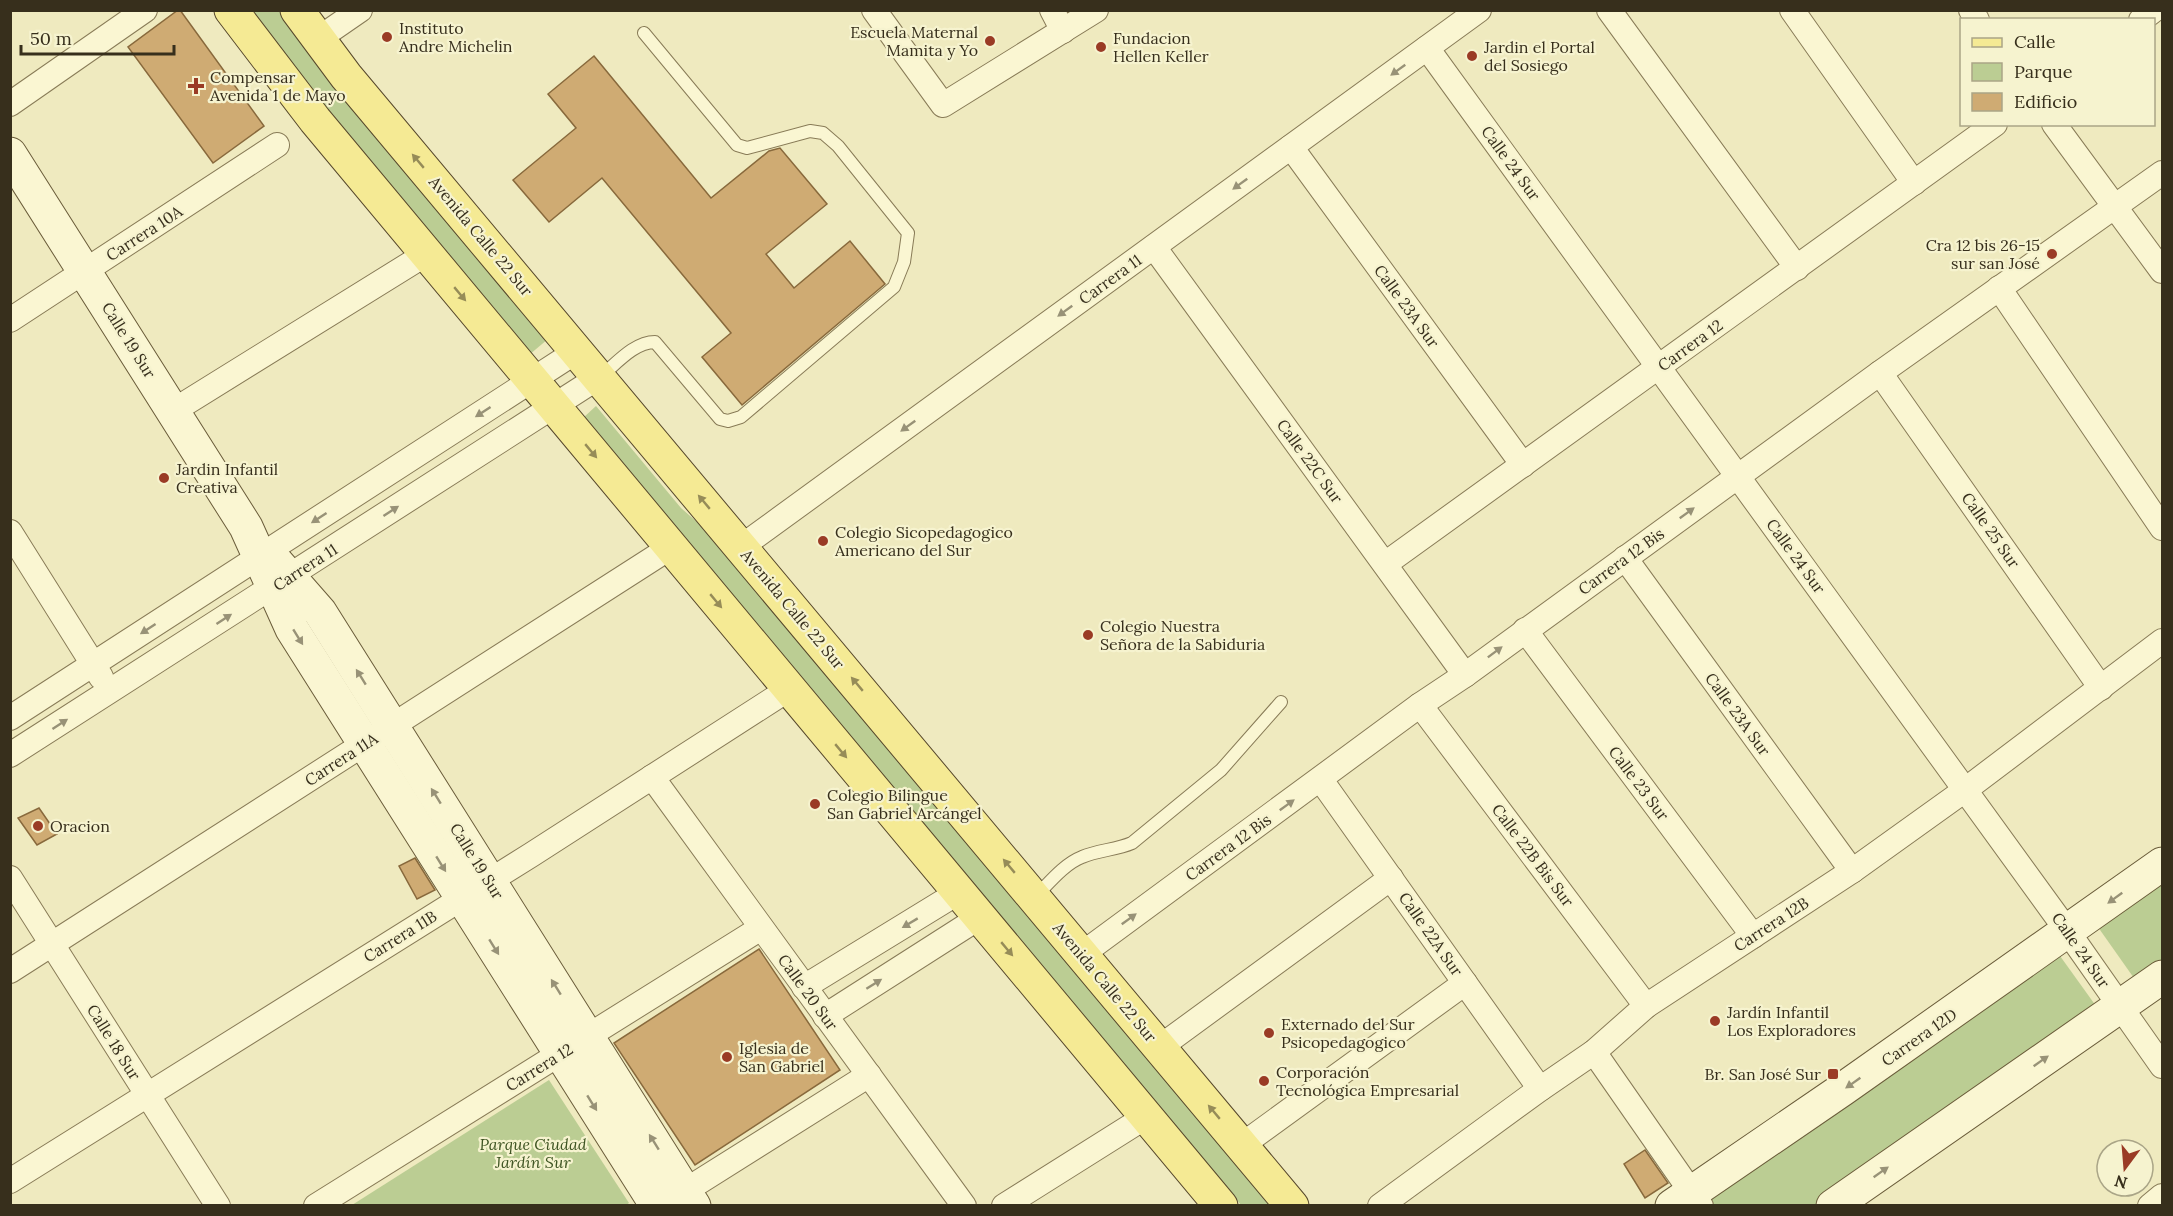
<svg xmlns="http://www.w3.org/2000/svg" width="2173" height="1216" viewBox="0 0 2173 1216" font-family="Lora,serif">
<style>
.green{fill:#bbcd93}
.building{fill:#cfab73;stroke:#88693c;stroke-width:1.5}
.lines{fill:none;stroke-linecap:round;stroke-linejoin:round}
.lane-casing{stroke:#887b57;stroke-width:14}
.street-casing{stroke:#887b57;stroke-width:26}
.secondary-casing{stroke:#6a5c3a;stroke-width:35}
.primary-casing{stroke:#56472b;stroke-width:35}
.lane{stroke:#faf6d2;stroke-width:12}
.street{stroke:#faf6d2;stroke-width:24}
.secondary{stroke:#faf6d2;stroke-width:33}
.primary{stroke:#f5ea94;stroke-width:33}
.oneway{fill:#989277}
.oneway2{fill:#968c58}
.poi-dot{fill:#9a3b25;stroke:#f6f3cf;stroke-width:2}
.labels{text-anchor:middle;dominant-baseline:central;stroke-width:4.5;stroke-linejoin:round;paint-order:stroke}
.poi-label{font-size:16px;fill:#372f1c;stroke:#f6f3cf;text-anchor:start}
.street-label{font-size:16px;fill:#372f1c;stroke:#f6f3cf}
.park-label{font-size:16px;font-style:italic;fill:#3e5422;stroke:#f6f3cf}
</style>
<rect width="100%" height="100%" fill="#efeabf"/>
<g class="green">
<path d="M253 11H280L548 339 529 355C435 242 338 130 253 11Z"/>
<polygon points="596,406 681,508 706,530 1271,1205 1241,1205 583,418"/>
<polygon points="2162,871 2162,962 2136,981 2093,920"/>
<polygon points="2055,949 2096,1006 1823,1205 1712,1205 1704,1193"/>
<polygon points="549,1080 629,1203 625,1206 352,1205"/>
</g>
<g class="building">
<polygon points="178,10 180,10 264,126 213,163 128,47"/>
<polygon points="594,56 711,198 769,151 780,148 827,204 766,254 794,288 850,241 885,284 742,405 702,357 731,333 602,178 549,222 513,180 576,128 548,94"/>
<polygon points="39,808 57,834 37,845 18,818"/>
<polygon points="415,858 435,890 417,899 399,866"/>
<polygon points="759,949 840,1070 695,1165 614,1043"/>
<polygon points="1645,1150 1668,1183 1645,1198 1624,1164"/>
</g>
<g class="lines">
<defs>
<g id="lane">
<path d="M600 377C616 364 634 342 655 342L720 419 728 421 741 417 894 287 904 262 908 233 838 146 823 133 810 131 747 148 737 145 644 33"/>
<path d="M1036 896C1049 883 1064 864 1082 857 1098 850 1116 850 1132 843L1221 770 1281 702"/>
</g>
<g id="street">
<polyline points="874,10 943,105 1096,10"/>
<polyline points="1052,10 1063,31"/>
<polyline points="1609,10 1797,268"/>
<polyline points="1792,10 1914,183"/>
<polyline points="1971,10 1977,20"/>
<polyline points="2141,20 2154,10"/>
<polyline points="318,39 360,10"/>
<polyline points="1427,48 2068,932 2162,1066"/>
<polyline points="10,104 145,10"/>
<polyline points="2054,124 2162,271"/>
<polyline points="1291,147 1523,465"/>
<polyline points="1154,247 1465,675"/>
<polyline points="1999,288 2162,528"/>
<polyline points="10,320 277,145"/>
<polyline points="1880,373 2101,688"/>
<polyline points="173,411 426,254"/>
<polyline points="10,532 101,677"/>
<polyline points="741,547 1479,10"/>
<polyline points="1625,558 1852,871"/>
<polyline points="1385,564 1995,124"/>
<polyline points="1525,630 1753,936"/>
<polyline points="1420,705 1646,1006"/>
<polyline points="10,718 577,351"/>
<polyline points="10,755 599,377"/>
<polyline points="652,777 964,1206"/>
<polyline points="1321,780 1540,1089"/>
<polyline points="10,878 218,1206"/>
<polyline points="1082,954 1420,705 1465,675 1880,373 2162,173"/>
<polyline points="10,971 671,547"/>
<polyline points="804,987 959,892"/>
<polyline points="825,1016 980,917"/>
<polyline points="1160,1047 1391,878"/>
<polyline points="1594,1052 1701,1206"/>
<polyline points="1242,1145 1465,983"/>
<polyline points="10,1181 531,855 789,689"/>
<polyline points="672,1199 869,1075"/>
<polyline points="316,1206 761,928"/>
<polyline points="1004,1206 1147,1116"/>
<polyline points="1380,1206 1540,1089 1594,1052 1646,1006 1852,871 1965,790 2162,641"/>
<polyline points="2150,1206 2162,1196"/>
</g>
<g id="secondary">
<polyline points="10,154 246,527 292,629 657,1206"/>
<polyline points="271,556 320,612 694,1206"/>
<polyline points="1672,1206 1843,1089 2162,864"/>
<polyline points="1833,1206 2162,977"/>
</g>
<g id="primary">
<polyline points="231,10 315,120 1221,1206"/>
<polyline points="297,10 346,76 1292,1206"/>
</g>
</defs>
<use href="#lane" class="lane-casing"/>
<use href="#street" class="street-casing"/>
<use href="#secondary" class="secondary-casing"/>
<use href="#primary" class="primary-casing"/>
<use href="#lane" class="lane"/>
<use href="#street" class="street"/>
<use href="#secondary" class="secondary"/>
<use href="#primary" class="primary"/>
</g>
<defs><path id="oneway-solid" d="M-6-.8H1V-3.2L6.5 0L1 3.2V.8H-6Z" transform="scale(1.5)"/></defs>
<g class="oneway">
<use href="#oneway-solid" transform="translate(1398 70) rotate(144)"/>
<use href="#oneway-solid" transform="translate(1240 184) rotate(144)"/>
<use href="#oneway-solid" transform="translate(1065 311) rotate(144)"/>
<use href="#oneway-solid" transform="translate(483 412) rotate(147)"/>
<use href="#oneway-solid" transform="translate(908 426) rotate(144)"/>
<use href="#oneway-solid" transform="translate(391 511) rotate(-33)"/>
<use href="#oneway-solid" transform="translate(1687 513) rotate(-36)"/>
<use href="#oneway-solid" transform="translate(319 518) rotate(147)"/>
<use href="#oneway-solid" transform="translate(224 619) rotate(-33)"/>
<use href="#oneway-solid" transform="translate(148 629) rotate(147)"/>
<use href="#oneway-solid" transform="translate(298 637) rotate(58)"/>
<use href="#oneway-solid" transform="translate(1495 652) rotate(-37)"/>
<use href="#oneway-solid" transform="translate(361 677) rotate(-122)"/>
<use href="#oneway-solid" transform="translate(60 724) rotate(-33)"/>
<use href="#oneway-solid" transform="translate(436 796) rotate(-122)"/>
<use href="#oneway-solid" transform="translate(1287 805) rotate(-36)"/>
<use href="#oneway-solid" transform="translate(441 864) rotate(58)"/>
<use href="#oneway-solid" transform="translate(2115 898) rotate(144)"/>
<use href="#oneway-solid" transform="translate(1129 919) rotate(-36)"/>
<use href="#oneway-solid" transform="translate(910 923) rotate(149)"/>
<use href="#oneway-solid" transform="translate(494 947) rotate(58)"/>
<use href="#oneway-solid" transform="translate(874 984) rotate(-32)"/>
<use href="#oneway-solid" transform="translate(556 987) rotate(-122)"/>
<use href="#oneway-solid" transform="translate(2041 1061) rotate(-35)"/>
<use href="#oneway-solid" transform="translate(1853 1083) rotate(145)"/>
<use href="#oneway-solid" transform="translate(592 1103) rotate(58)"/>
<use href="#oneway-solid" transform="translate(654 1142) rotate(-122)"/>
<use href="#oneway-solid" transform="translate(1881 1172) rotate(-35)"/>
</g>
<g class="oneway2">
<use href="#oneway-solid" transform="translate(418 161) rotate(-130)"/>
<use href="#oneway-solid" transform="translate(460 294) rotate(50)"/>
<use href="#oneway-solid" transform="translate(591 451) rotate(50)"/>
<use href="#oneway-solid" transform="translate(704 502) rotate(-130)"/>
<use href="#oneway-solid" transform="translate(716 601) rotate(50)"/>
<use href="#oneway-solid" transform="translate(857 684) rotate(-130)"/>
<use href="#oneway-solid" transform="translate(841 751) rotate(50)"/>
<use href="#oneway-solid" transform="translate(1009 866) rotate(-130)"/>
<use href="#oneway-solid" transform="translate(1007 949) rotate(50)"/>
<use href="#oneway-solid" transform="translate(1214 1112) rotate(-130)"/>
</g>
<g class="poi-dot">
<circle cx="387" cy="37" r="6"/>
<circle cx="990" cy="41" r="6"/>
<circle cx="1101" cy="47" r="6"/>
<circle cx="1472" cy="56" r="6"/>
<path d="M193 77h6v6h6v6h-6v6h-6v-6h-6v-6h6z"/>
<circle cx="2052" cy="254" r="6"/>
<circle cx="164" cy="478" r="6"/>
<circle cx="823" cy="541" r="6"/>
<circle cx="1088" cy="635" r="6"/>
<circle cx="815" cy="804" r="6"/>
<circle cx="38" cy="826" r="6"/>
<circle cx="1715" cy="1021" r="6"/>
<circle cx="1269" cy="1033" r="6"/>
<circle cx="727" cy="1057" r="6"/>
<rect x="1827" y="1068" width="12" height="12" rx="3"/>
<circle cx="1264" cy="1081" r="6"/>
</g>
<g class="labels">
<g class="poi-label">
<text x="399" y="28">Instituto<tspan x="399" dy="18">Andre Michelin</tspan></text>
<text x="978" y="32" text-anchor="end">Escuela Maternal<tspan x="978" dy="18">Mamita y Yo</tspan></text>
<text x="1113" y="38">Fundacion<tspan x="1113" dy="18">Hellen Keller</tspan></text>
<text x="1484" y="47">Jardin el Portal<tspan x="1484" dy="18">del Sosiego</tspan></text>
<text x="210" y="77">Compensar<tspan x="210" dy="18">Avenida 1 de Mayo</tspan></text>
<text x="2040" y="245" text-anchor="end">Cra 12 bis 26-15<tspan x="2040" dy="18">sur san José</tspan></text>
<text x="176" y="469">Jardin Infantil<tspan x="176" dy="18">Creativa</tspan></text>
<text x="835" y="532">Colegio Sicopedagogico<tspan x="835" dy="18">Americano del Sur</tspan></text>
<text x="1100" y="626">Colegio Nuestra<tspan x="1100" dy="18">Señora de la Sabiduria</tspan></text>
<text x="827" y="795">Colegio Bilingue<tspan x="827" dy="18">San Gabriel Arcángel</tspan></text>
<text x="50" y="826">Oracion</text>
<text x="1727" y="1012">Jardín Infantil<tspan x="1727" dy="18">Los Exploradores</tspan></text>
<text x="1281" y="1024">Externado del Sur<tspan x="1281" dy="18">Psicopedagogico</tspan></text>
<text x="739" y="1048">Iglesia de<tspan x="739" dy="18">San Gabriel</tspan></text>
<text x="1276" y="1072">Corporación<tspan x="1276" dy="18">Tecnológica Empresarial</tspan></text>
<text x="1821" y="1074" text-anchor="end">Br. San José Sur</text>
</g>
<g class="street-label">
<text transform="translate(1511 163) rotate(54)">Calle 24 Sur</text>
<text transform="translate(144 233) rotate(-33)">Carrera 10A</text>
<text transform="translate(481 236) rotate(50)">Avenida Calle 22 Sur</text>
<text transform="translate(1110 279) rotate(-36)">Carrera 11</text>
<text transform="translate(1407 306) rotate(54)">Calle 23A Sur</text>
<text transform="translate(129 340) rotate(58)">Calle 19 Sur</text>
<text transform="translate(1690 345) rotate(-36)">Carrera 12</text>
<text transform="translate(1310 461) rotate(54)">Calle 22C Sur</text>
<text transform="translate(1991 530) rotate(55)">Calle 25 Sur</text>
<text transform="translate(1796 556) rotate(54)">Calle 24 Sur</text>
<text transform="translate(1621 561) rotate(-36)">Carrera 12 Bis</text>
<text transform="translate(305 567) rotate(-33)">Carrera 11</text>
<text transform="translate(793 609) rotate(50)">Avenida Calle 22 Sur</text>
<text transform="translate(1738 714) rotate(54)">Calle 23A Sur</text>
<text transform="translate(341 759) rotate(-33)">Carrera 11A</text>
<text transform="translate(1639 783) rotate(53)">Calle 23 Sur</text>
<text transform="translate(1228 847) rotate(-36)">Carrera 12 Bis</text>
<text transform="translate(1533 855) rotate(53)">Calle 22B Bis Sur</text>
<text transform="translate(477 861) rotate(58)">Calle 19 Sur</text>
<text transform="translate(1771 924) rotate(-33)">Carrera 12B</text>
<text transform="translate(1431 934) rotate(55)">Calle 22A Sur</text>
<text transform="translate(400 936) rotate(-32)">Carrera 11B</text>
<text transform="translate(2081 950) rotate(55)">Calle 24 Sur</text>
<text transform="translate(1105 982) rotate(50)">Avenida Calle 22 Sur</text>
<text transform="translate(808 992) rotate(54)">Calle 20 Sur</text>
<text transform="translate(1919 1037) rotate(-35)">Carrera 12D</text>
<text transform="translate(114 1042) rotate(58)">Calle 18 Sur</text>
<text transform="translate(539 1067) rotate(-32)">Carrera 12</text>
</g>
<g class="park-label">
<text x="533" y="1144">Parque Ciudad<tspan x="533" dy="18">Jardín Sur</tspan></text>
</g>
</g>
<rect width="2173" height="1216" fill="none" stroke="#372f1c" stroke-width="24"/>
<rect x="1960" y="18" width="195" height="108" fill="#f6f3cf" stroke="#aaa587" stroke-width="1.5"/>
<rect x="1972" y="38" width="30" height="9" fill="#f5ea94" stroke="#aaa587" stroke-width="1.5"/>
<text x="2014" y="48" font-size="18" fill="#372f1c">Calle</text>
<rect x="1972" y="63" width="30" height="18" fill="#bbcd93" stroke="#aaa587" stroke-width="1.5"/>
<text x="2014" y="78" font-size="18" fill="#372f1c">Parque</text>
<rect x="1972" y="93" width="30" height="18" fill="#cfab73" stroke="#aaa587" stroke-width="1.5"/>
<text x="2014" y="108" font-size="18" fill="#372f1c">Edificio</text>
<g transform="translate(2125 1168) rotate(196)"><circle r="28" fill="#f6f3cf" stroke="#aaa587" stroke-width="1.5"/>
<path d="M0-4.5L10 22L0 15L-10 22Z" fill="#9a3b25"/>
<text y="-9" font-size="16" font-weight="bold" text-anchor="middle" fill="#372f1c">N</text>
</g>
<path d="M21 45v9h153v-9" fill="none" stroke="#372f1c" stroke-width="3"/>
<text x="30" y="45" font-size="18" fill="#372f1c" stroke="#f6f3cf" stroke-width="4.5" paint-order="stroke">50 m</text>
</svg>
